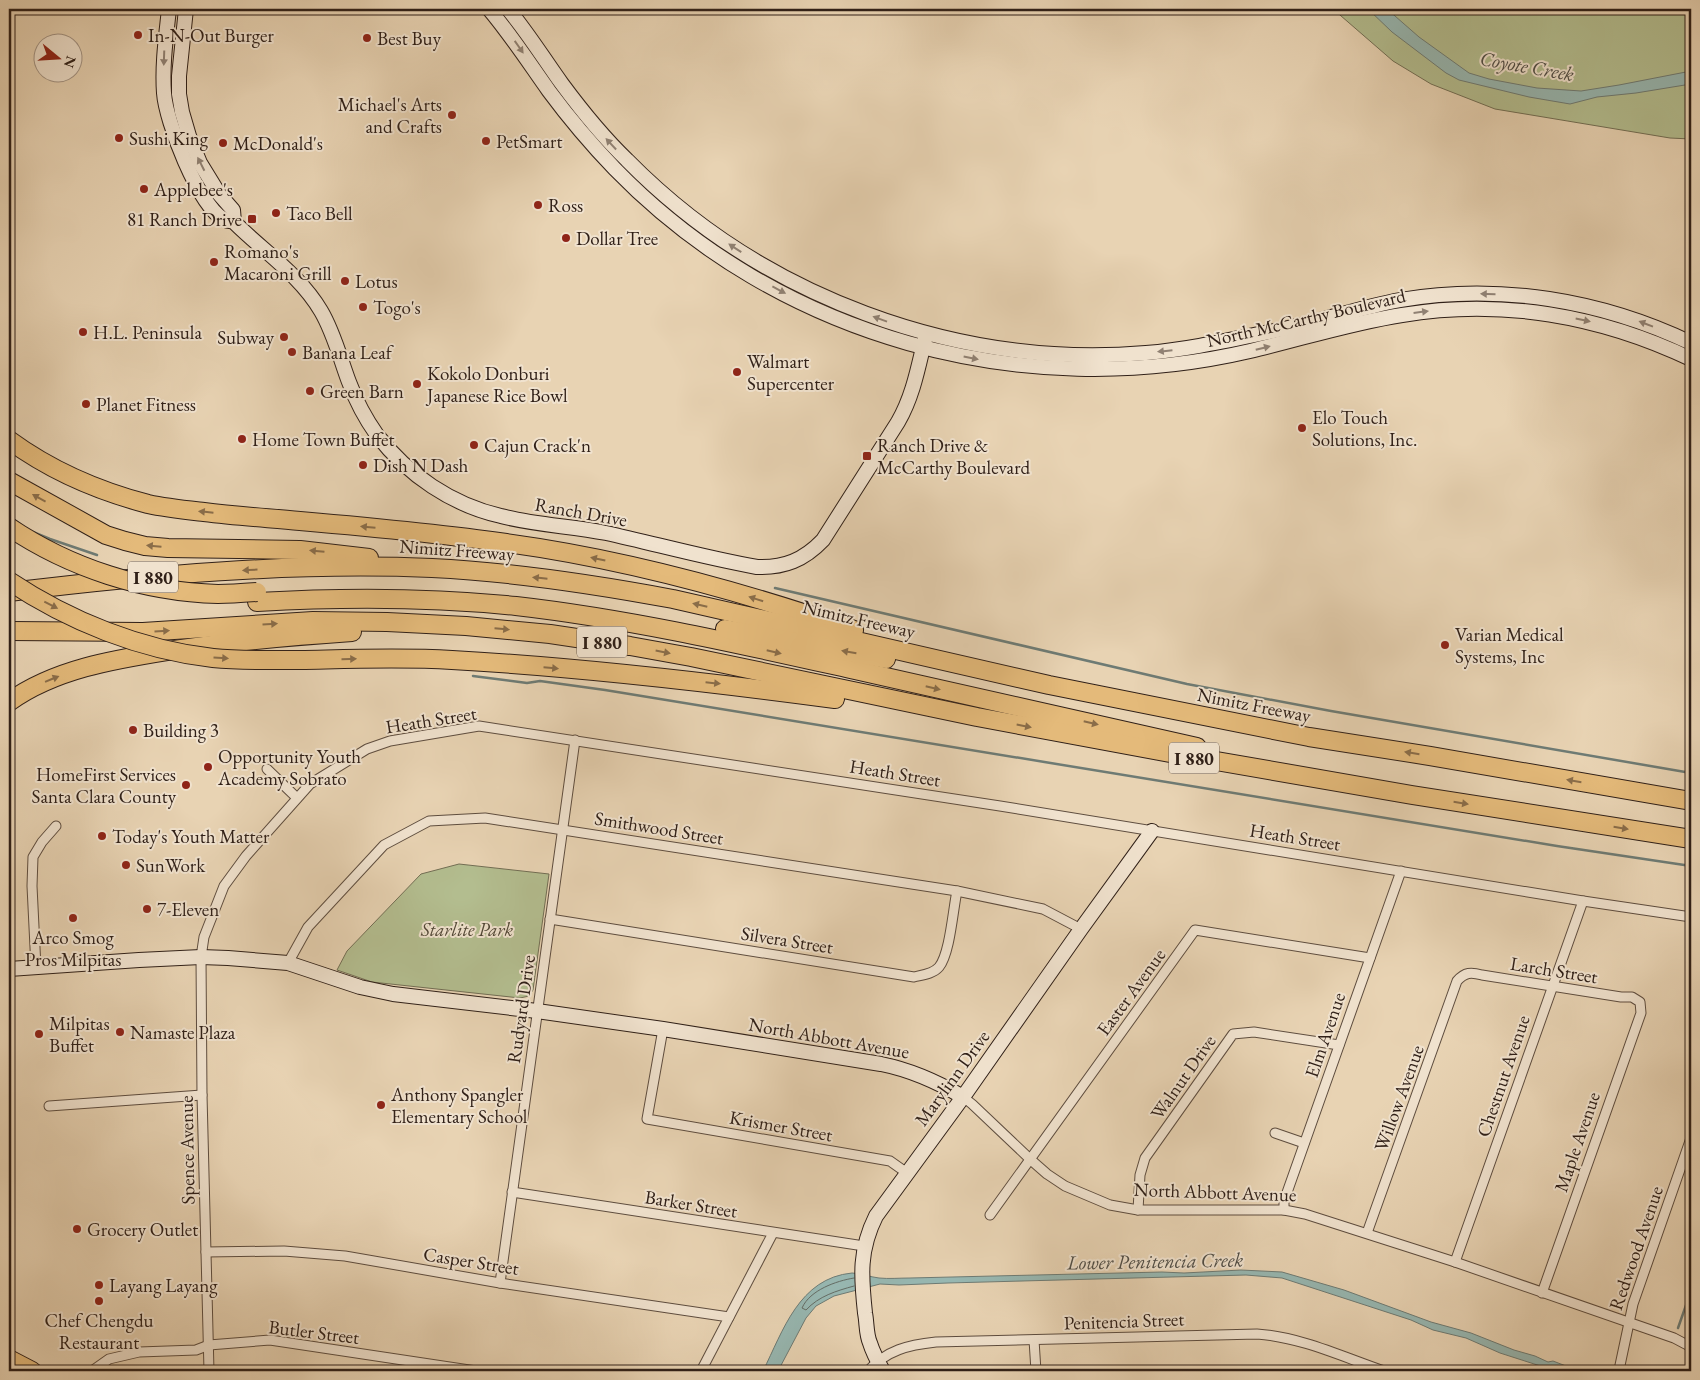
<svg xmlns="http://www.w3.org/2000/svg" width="1700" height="1380" viewBox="0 0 1700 1380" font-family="'EB Garamond',serif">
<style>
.green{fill:#b3bd8f;stroke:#726e54}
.water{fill:#97b7b1;stroke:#6e7b74}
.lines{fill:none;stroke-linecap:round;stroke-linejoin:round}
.shore{stroke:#646c64;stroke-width:1}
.stream{stroke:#6e7b74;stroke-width:2.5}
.street-casing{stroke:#5e4d3f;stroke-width:11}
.secondary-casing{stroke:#302018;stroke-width:16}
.highway-casing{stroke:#302018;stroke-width:20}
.street{stroke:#f0e2ce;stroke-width:9}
.secondary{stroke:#f0e2ce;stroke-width:14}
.highway{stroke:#e4ba7a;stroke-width:18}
.highway-bridge-casing{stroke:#302018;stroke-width:20;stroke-linecap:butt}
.highway-bridge{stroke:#e4ba7a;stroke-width:18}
.oneway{fill:#908173}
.oneway2{fill:#8a6d49}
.poi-dot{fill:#8f2418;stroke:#f0e2ce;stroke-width:2}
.labels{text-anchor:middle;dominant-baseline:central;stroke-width:4;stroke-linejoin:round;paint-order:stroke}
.shield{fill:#f0e2ce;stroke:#6a5a4f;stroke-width:1}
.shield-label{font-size:18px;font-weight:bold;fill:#302018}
.poi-label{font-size:19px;fill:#302018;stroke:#f0e2ce;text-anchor:start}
.street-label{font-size:19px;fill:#302018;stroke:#f0e2ce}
.park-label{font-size:19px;font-style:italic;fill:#514736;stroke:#f0e2ce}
.water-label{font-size:20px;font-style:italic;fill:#4f4d46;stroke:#f0e2ce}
</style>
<rect width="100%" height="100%" fill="#e8d3b3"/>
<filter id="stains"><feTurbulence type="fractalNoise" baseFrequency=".004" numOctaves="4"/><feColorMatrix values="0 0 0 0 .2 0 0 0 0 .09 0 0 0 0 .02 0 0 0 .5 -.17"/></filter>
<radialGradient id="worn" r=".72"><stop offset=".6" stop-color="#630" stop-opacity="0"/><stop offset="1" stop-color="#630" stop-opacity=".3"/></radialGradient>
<g class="green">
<polygon points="494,9 502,9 632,174 644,187 604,146 587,132"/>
<polygon points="1333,9 1691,9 1691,139 1670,138 1495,109 1431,84 1393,61"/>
<path d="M1473 300C1553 302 1619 316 1691 350V356L1669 346 1489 306 1336 321 1392 308 1427 303Z"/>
<polygon points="459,864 549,874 533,990 529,996 520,998 372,982 337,970 347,951 421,874"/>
</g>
<g class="water">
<polygon points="1368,9 1387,9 1419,37 1469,73 1489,79 1537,88 1581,91 1619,85 1691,71 1691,84 1636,93 1597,97 1570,104 1529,97 1459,80 1446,73 1392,32"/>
<path d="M1241 1270 1282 1272 1344 1290 1431 1322 1471 1333 1514 1350 1535 1356 1548 1362 1553 1361 1579 1371H1556L1500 1353 1466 1338 1433 1330 1411 1320 1282 1278 1246 1275 948 1283 899 1285 880 1284 834 1296 816 1306 806 1318 778 1371H763C783 1331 799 1278 852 1273 860 1273 870 1277 879 1278 889 1279 899 1278 910 1278L1162 1272 1184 1273Z"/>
</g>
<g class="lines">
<path class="shore" d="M854 1278C836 1281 810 1290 802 1308L806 1310C819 1296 836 1291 854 1286"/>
<g class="stream">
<polyline points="9,516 20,524"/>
<polyline points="33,532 50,539 97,555"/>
<polyline points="775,588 1187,684 1331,711 1691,773"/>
<polyline points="473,676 527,683 540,681 605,690 1557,846 1691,866"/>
<polyline points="1678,1328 1691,1291"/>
</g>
<defs>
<g id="street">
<polyline points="267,769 297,798"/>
<path d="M550 919 914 977C922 975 933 974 939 967 950 954 953 909 957 891"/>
<polyline points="288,963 308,927 384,845 429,821 485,818 957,891 1043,909 1081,929"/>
<polyline points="36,968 32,886 33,857 42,842 56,826"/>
<polyline points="663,1029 647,1119 890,1161 907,1173"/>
<polyline points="963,1097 972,1104 1031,1160 1047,1174 1065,1186 1110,1205 1138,1210 1284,1210 1305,1214 1455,1262 1674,1338 1691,1347"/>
<polyline points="49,1106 202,1095"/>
<polyline points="1275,1133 1304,1143"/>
<polyline points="512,1192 864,1246"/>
<polyline points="1138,1210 1140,1175 1145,1158 1233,1034 1254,1032 1339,1045"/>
<polyline points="1284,1210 1284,1201 1401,871"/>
<polyline points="990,1215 1195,930 1370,958"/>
<path d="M1367 1233 1457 981C1465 972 1471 972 1482 975L1621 997H1632L1640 1002 1641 1013 1542 1293"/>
<polyline points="206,1252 284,1251 345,1256 500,1283 729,1317"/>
<polyline points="1455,1262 1583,901"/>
<polyline points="500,1283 575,740"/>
<polyline points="1034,1340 1036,1371"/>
<polyline points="1619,1370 1633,1304 1691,1138"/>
<polyline points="92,1371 109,1359 139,1352 196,1350 209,1345 270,1340 476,1371"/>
<polyline points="209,1371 202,1095 201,957 204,937 224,886 246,856 310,784 367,749 390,741 479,726 1000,806 1583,901 1691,917"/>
<polyline points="701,1371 773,1233"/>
<path d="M868 1371C887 1350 908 1345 936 1342L1257 1334C1301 1337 1343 1357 1384 1371"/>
</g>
<g id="secondary">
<path d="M169 9C166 37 162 65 164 93 166 122 198 204 223 219 226 221 231 221 234 222 263 251 300 275 321 311 334 333 340 358 349 382 356 401 365 418 377 435 408 475 452 505 501 516 535 525 571 526 606 533 656 544 706 558 757 567 784 568 804 560 823 540L898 422C913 396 918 368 925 339"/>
<polyline points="186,9 179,76 179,94 182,112 189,136 200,163 219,194 233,210 234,222"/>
<path d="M489 9C511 35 529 63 549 91 569 118 591 144 615 169 779 338 1022 404 1250 351 1301 339 1350 323 1402 315 1501 298 1601 316 1691 359"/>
<path d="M508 9C528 33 544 59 562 84 582 111 603 137 627 160 761 296 956 369 1146 353 1193 349 1238 338 1284 329 1323 321 1361 307 1400 300 1499 283 1601 300 1691 343"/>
<path d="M9 969 139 960 201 957 228 958 288 963 360 987 393 994 537 1011 663 1029 881 1064C911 1070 936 1081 963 1097"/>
<path d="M883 1371C878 1362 873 1353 870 1343 866 1334 867 1323 865 1313 861 1276 859 1250 876 1216L963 1097 1081 929 1152 831"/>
</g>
<g id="highway">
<path d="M9 440C50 470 98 491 148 504 166 508 186 510 204 512 236 516 268 518 300 521 369 527 437 533 506 543 624 559 741 591 854 630"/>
<polyline points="9,481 106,535 125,541 145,546 168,548 300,550 369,558"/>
<path d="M9 592C149 575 291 562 432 568 513 572 593 584 673 599L1049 685 1309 737 1430 756 1691 801"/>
<path d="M257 602C343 597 430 597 516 606 630 619 743 645 855 670 969 696 1083 721 1197 747"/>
<polyline points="725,629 886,659"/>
<polyline points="9,631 143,632 313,621 387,622 466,626 550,634 630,646 691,657 977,717 1170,753 1412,795 1691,839"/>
<path d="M300 660C351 659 401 657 452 660 580 667 708 682 835 699"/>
<path d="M9 702C56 668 118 659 174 650 234 641 293 636 352 632"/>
<polyline points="9,1359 32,1371"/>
</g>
</defs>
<use href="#street" class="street-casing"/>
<use href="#secondary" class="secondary-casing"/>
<use href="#highway" class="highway-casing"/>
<use href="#street" class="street"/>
<use href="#secondary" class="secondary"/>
<use href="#highway" class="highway"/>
<defs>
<g id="highway-bridge">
<path d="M9 527C70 568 144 592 218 594 231 594 244 593 257 592"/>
<path d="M9 581C69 621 141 650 213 658 242 661 271 660 300 660"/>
</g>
</defs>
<use href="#highway-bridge" class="highway-bridge-casing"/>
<use href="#highway-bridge" class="highway-bridge"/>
</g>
<defs><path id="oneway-solid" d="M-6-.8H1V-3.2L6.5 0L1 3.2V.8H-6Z" transform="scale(1.25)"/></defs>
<g class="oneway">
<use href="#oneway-solid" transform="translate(519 47) rotate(55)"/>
<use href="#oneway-solid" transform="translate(164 58) rotate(92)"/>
<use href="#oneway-solid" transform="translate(611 144) rotate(-133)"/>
<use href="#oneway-solid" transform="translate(201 164) rotate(-117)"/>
<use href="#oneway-solid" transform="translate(735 248) rotate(-147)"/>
<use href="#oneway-solid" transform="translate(779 290) rotate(28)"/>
<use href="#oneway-solid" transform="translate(1488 294) rotate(-179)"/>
<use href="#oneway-solid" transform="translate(1421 312) rotate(-7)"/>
<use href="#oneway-solid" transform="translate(880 319) rotate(-160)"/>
<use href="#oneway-solid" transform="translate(1583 320) rotate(12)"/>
<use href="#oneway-solid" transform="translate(1646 324) rotate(-159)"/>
<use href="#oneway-solid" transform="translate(1263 348) rotate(-14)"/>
<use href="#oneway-solid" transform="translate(1165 351) rotate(174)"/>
<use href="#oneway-solid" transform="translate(971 358) rotate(11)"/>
</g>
<g class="oneway2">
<use href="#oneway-solid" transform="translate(39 498) rotate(-151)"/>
<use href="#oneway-solid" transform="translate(206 512) rotate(-174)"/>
<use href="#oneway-solid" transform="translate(368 527) rotate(-175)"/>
<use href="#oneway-solid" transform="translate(154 546) rotate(-175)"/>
<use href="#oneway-solid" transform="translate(317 551) rotate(-175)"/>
<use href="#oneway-solid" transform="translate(598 559) rotate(-168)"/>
<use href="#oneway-solid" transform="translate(250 570) rotate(177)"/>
<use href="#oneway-solid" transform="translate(540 578) rotate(-174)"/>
<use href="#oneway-solid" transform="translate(756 599) rotate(-163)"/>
<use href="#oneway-solid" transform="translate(51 605) rotate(27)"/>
<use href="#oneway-solid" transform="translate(700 605) rotate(-167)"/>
<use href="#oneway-solid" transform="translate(270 624) rotate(-4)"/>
<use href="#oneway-solid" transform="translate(502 629) rotate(5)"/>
<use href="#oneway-solid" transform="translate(162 631) rotate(-3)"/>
<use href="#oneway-solid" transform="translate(663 652) rotate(11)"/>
<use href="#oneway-solid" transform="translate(774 652) rotate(13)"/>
<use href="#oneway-solid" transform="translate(849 652) rotate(-170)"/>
<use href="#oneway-solid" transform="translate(221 658) rotate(4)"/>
<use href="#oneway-solid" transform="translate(349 659) rotate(-1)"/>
<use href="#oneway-solid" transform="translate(551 668) rotate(5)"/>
<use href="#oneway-solid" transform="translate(52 679) rotate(-22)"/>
<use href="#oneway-solid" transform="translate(713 683) rotate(6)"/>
<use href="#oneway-solid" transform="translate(933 688) rotate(13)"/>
<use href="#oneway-solid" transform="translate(1091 723) rotate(13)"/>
<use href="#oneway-solid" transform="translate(1024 726) rotate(11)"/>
<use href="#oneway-solid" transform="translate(1412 753) rotate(-171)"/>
<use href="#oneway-solid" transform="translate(1574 781) rotate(-170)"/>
<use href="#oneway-solid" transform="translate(1461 803) rotate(9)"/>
<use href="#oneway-solid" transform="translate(1621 828) rotate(9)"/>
</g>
<g class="poi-dot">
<circle cx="138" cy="35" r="5"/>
<circle cx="367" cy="38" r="5"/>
<circle cx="452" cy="115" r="5"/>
<circle cx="119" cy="138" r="5"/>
<circle cx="486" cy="141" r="5"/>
<circle cx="223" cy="143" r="5"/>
<circle cx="144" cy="189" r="5"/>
<circle cx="538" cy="205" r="5"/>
<circle cx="276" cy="213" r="5"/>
<rect x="247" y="214" width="10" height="10" rx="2.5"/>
<circle cx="566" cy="238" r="5"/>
<circle cx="214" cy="262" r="5"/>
<circle cx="345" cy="281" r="5"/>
<circle cx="363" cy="307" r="5"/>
<circle cx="83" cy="332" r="5"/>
<circle cx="284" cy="337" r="5"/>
<circle cx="292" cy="352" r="5"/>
<circle cx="737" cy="372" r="5"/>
<circle cx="417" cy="384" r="5"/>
<circle cx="310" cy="391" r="5"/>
<circle cx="86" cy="404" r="5"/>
<circle cx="1302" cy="428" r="5"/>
<circle cx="242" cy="439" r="5"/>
<circle cx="474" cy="445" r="5"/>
<rect x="862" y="451" width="10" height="10" rx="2.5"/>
<circle cx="363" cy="465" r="5"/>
<circle cx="1445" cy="645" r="5"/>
<circle cx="133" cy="730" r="5"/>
<circle cx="208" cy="767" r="5"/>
<circle cx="186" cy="785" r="5"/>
<circle cx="102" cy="836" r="5"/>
<circle cx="126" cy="865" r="5"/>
<circle cx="147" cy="909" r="5"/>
<circle cx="73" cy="918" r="5"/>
<circle cx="120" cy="1032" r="5"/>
<circle cx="39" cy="1034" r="5"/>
<circle cx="381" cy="1105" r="5"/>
<circle cx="77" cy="1229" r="5"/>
<circle cx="99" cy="1285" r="5"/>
<circle cx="99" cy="1301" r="5"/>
</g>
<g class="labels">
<g class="shield">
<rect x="128" y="561.5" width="50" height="31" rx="4"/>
<rect x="577" y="626.5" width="50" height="31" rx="4"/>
<rect x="1169" y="742.5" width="50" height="31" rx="4"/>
</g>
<g class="shield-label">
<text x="153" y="577">I 880</text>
<text x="602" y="642">I 880</text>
<text x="1194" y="758">I 880</text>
</g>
<g class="poi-label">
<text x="148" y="35">In-N-Out Burger</text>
<text x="377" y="38">Best Buy</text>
<text x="442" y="104" text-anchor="end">Michael's Arts<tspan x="442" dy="22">and Crafts</tspan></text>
<text x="129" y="138">Sushi King</text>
<text x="496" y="141">PetSmart</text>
<text x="233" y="143">McDonald's</text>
<text x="154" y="189">Applebee's</text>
<text x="548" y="205">Ross</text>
<text x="286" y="213">Taco Bell</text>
<text x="242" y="219" text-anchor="end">81 Ranch Drive</text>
<text x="576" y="238">Dollar Tree</text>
<text x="224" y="251">Romano's<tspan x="224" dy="22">Macaroni Grill</tspan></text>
<text x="355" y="281">Lotus</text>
<text x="373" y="307">Togo's</text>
<text x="93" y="332">H.L. Peninsula</text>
<text x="274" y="337" text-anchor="end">Subway</text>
<text x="302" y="352">Banana Leaf</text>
<text x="747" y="361">Walmart<tspan x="747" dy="22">Supercenter</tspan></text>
<text x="427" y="373">Kokolo Donburi<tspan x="427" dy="22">Japanese Rice Bowl</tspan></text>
<text x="320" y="391">Green Barn</text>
<text x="96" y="404">Planet Fitness</text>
<text x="1312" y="417">Elo Touch<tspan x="1312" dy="22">Solutions, Inc.</tspan></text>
<text x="252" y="439">Home Town Buffet</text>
<text x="484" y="445">Cajun Crack'n</text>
<text x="877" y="445">Ranch Drive &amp;<tspan x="877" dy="22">McCarthy Boulevard</tspan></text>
<text x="373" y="465">Dish N Dash</text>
<text x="1455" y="634">Varian Medical<tspan x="1455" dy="22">Systems, Inc</tspan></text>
<text x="143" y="730">Building 3</text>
<text x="218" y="756">Opportunity Youth<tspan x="218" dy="22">Academy Sobrato</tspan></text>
<text x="176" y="774" text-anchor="end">HomeFirst Services<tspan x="176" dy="22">Santa Clara County</tspan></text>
<text x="112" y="836">Today's Youth Matter</text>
<text x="136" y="865">SunWork</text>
<text x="157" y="909">7-Eleven</text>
<text x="73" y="937" text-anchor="middle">Arco Smog<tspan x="73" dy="22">Pros Milpitas</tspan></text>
<text x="49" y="1023">Milpitas<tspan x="49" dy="22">Buffet</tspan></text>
<text x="130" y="1032">Namaste Plaza</text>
<text x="391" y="1094">Anthony Spangler<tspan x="391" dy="22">Elementary School</tspan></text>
<text x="87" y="1229">Grocery Outlet</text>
<text x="109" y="1285">Layang Layang</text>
<text x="99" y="1320" text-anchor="middle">Chef Chengdu<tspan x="99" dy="22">Restaurant</tspan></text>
</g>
<g class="street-label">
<text transform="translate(1306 318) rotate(-13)">North McCarthy Boulevard</text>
<text transform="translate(581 512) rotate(10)">Ranch Drive</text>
<text transform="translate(457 550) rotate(4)">Nimitz Freeway</text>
<text transform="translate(859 619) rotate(13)">Nimitz Freeway</text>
<text transform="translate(1254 705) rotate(11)">Nimitz Freeway</text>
<text transform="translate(431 720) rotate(-9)">Heath Street</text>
<text transform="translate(895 773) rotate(9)">Heath Street</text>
<text transform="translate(659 828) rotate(9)">Smithwood Street</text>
<text transform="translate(1295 837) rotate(9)">Heath Street</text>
<text transform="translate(787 940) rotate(9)">Silvera Street</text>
<text transform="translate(1554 970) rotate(9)">Larch Street</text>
<text transform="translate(1131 992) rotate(-54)">Easter Avenue</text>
<text transform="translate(521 1009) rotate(-82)">Rudyard Drive</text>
<text transform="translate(1325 1035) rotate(-71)">Elm Avenue</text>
<text transform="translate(829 1038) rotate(10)">North Abbott Avenue</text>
<text transform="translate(1503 1076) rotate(-71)">Chestnut Avenue</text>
<text transform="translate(1183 1077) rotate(-55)">Walnut Drive</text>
<text transform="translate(952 1078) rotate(-54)">Marylinn Drive</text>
<text transform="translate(1399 1098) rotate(-70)">Willow Avenue</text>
<text transform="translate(781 1126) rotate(10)">Krismer Street</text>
<text transform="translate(1577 1142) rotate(-71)">Maple Avenue</text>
<text transform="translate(187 1150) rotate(-91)">Spence Avenue</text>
<text transform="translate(1215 1192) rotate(2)">North Abbott Avenue</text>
<text transform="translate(691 1204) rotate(9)">Barker Street</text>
<text transform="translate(1636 1248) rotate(-71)">Redwood Avenue</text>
<text transform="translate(471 1261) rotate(9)">Casper Street</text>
<text transform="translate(1124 1321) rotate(-2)">Penitencia Street</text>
<text transform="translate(314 1332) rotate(7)">Butler Street</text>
</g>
<g class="park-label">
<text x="467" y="929">Starlite Park</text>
</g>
<g class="water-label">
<text transform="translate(1527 66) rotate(10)">Coyote Creek</text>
<text transform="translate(1155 1261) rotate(-1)">Lower Penitencia Creek</text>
</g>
</g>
<rect width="1700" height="1380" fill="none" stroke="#e8d3b3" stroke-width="30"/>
<rect x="10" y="10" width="1680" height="1360" fill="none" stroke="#302018" stroke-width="2.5"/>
<rect x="15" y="15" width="1670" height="1350" fill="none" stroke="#302018"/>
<g transform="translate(58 58) rotate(108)"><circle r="24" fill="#f0e2ce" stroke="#a39485"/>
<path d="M0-4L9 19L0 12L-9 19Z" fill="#8f2418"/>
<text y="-8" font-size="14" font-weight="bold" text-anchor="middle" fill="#302018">N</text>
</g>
<rect width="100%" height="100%" filter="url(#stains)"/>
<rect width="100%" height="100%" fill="url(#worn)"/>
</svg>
